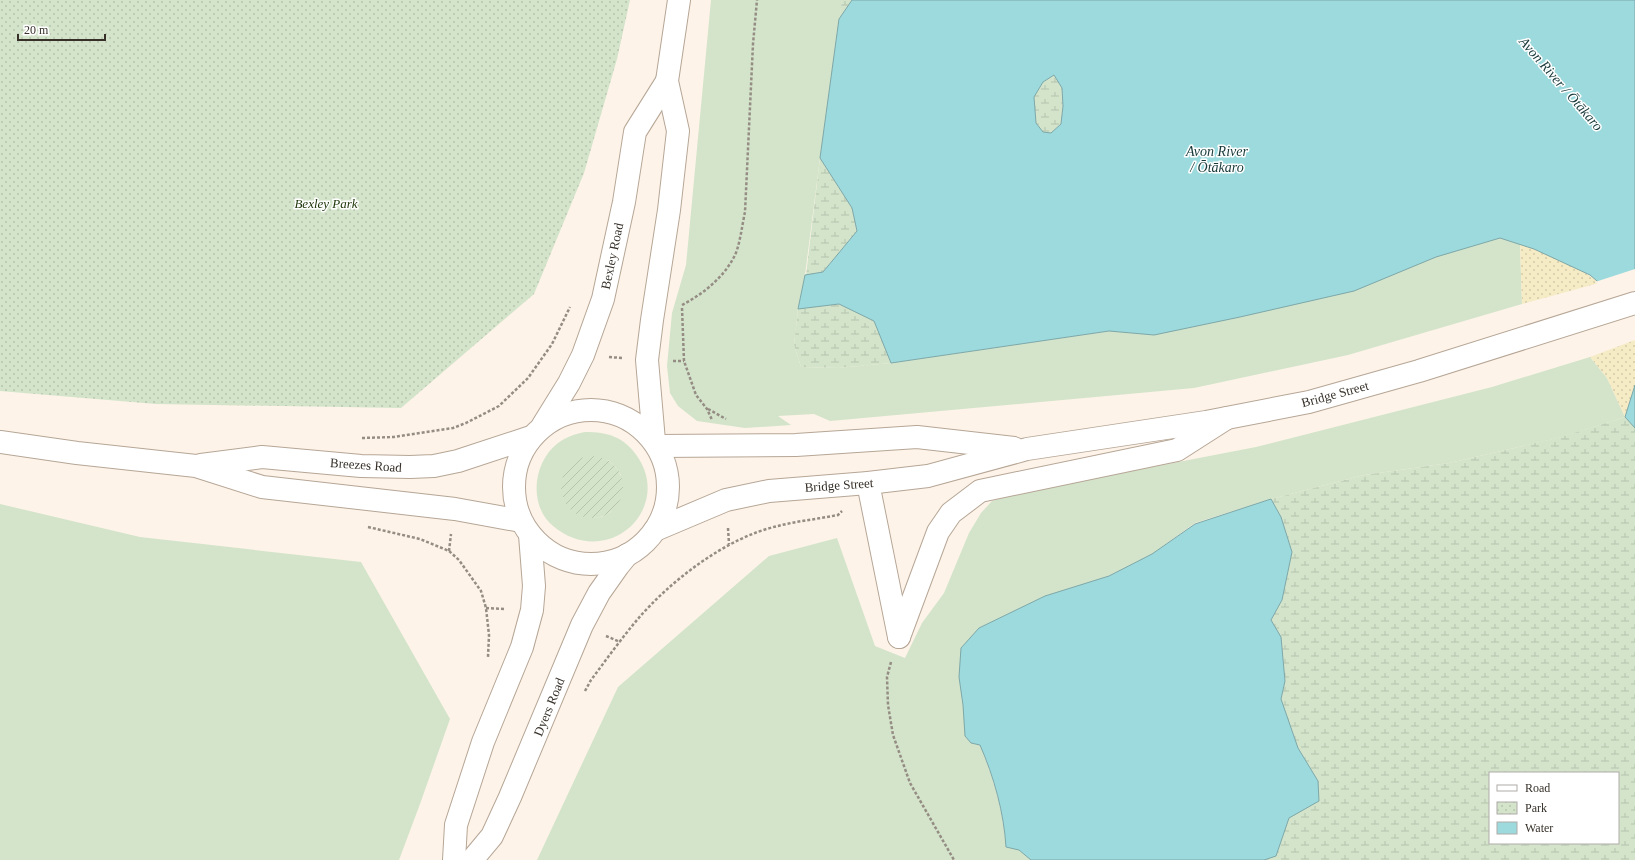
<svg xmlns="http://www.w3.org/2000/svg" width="1635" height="860" viewBox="0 0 1635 860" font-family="'Times New Roman',serif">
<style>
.grass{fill:#d3e4ca;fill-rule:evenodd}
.wetland{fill:url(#wetland-marsh);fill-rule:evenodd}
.sand{fill:url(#sand-dots)}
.park{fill:url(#park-dots)}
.garden{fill:url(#garden-furrows)}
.water{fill:#9cdade;stroke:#7da7a8;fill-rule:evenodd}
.pier{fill:#fdf3e8}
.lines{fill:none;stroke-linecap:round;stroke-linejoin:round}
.minor-casing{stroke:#b6a696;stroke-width:24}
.major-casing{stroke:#b6a696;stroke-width:24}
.highway-casing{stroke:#b6a696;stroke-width:24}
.path{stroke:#958d84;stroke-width:2.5;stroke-dasharray:3 2;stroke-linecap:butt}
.minor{stroke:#fff;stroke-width:22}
.major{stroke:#fff;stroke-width:22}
.highway{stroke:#fff;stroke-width:22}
.labels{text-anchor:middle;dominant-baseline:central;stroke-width:3;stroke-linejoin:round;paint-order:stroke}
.park-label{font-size:13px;font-style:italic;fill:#20380c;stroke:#fff}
.street-label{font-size:13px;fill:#363029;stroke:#fff}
.water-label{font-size:14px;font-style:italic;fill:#18383a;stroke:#fff}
</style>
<defs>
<pattern id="wetland-marsh" width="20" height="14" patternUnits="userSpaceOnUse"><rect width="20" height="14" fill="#d3e4ca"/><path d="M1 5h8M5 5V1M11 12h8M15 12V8" fill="none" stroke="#b6c4ae"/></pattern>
<pattern id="sand-dots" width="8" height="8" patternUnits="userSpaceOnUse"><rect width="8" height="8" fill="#f5ebc5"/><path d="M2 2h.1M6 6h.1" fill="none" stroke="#d3caa9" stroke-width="1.8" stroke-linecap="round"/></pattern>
<pattern id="park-dots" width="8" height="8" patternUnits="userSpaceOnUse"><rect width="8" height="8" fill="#d3e4ca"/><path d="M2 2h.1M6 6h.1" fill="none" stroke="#b6c4ae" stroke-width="1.8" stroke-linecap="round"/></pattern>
<pattern id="garden-furrows" width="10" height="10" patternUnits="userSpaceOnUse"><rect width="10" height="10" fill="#d3e4ca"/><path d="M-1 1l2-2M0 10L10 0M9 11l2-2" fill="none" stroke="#b6c4ae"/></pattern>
</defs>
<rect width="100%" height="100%" fill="#fdf3e8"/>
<g class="grass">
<polygon points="711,0 842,0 820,158 805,275 798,309 794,345 801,367 838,368 891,363 1109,331 1154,335 1500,238 1520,244 1522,304 1348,355 1194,388 830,421 814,414 778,416 791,425 745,428 697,421 678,406 670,393 667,366 672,313 686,265"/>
<path d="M1590 357 1607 378 1625 417 1562 437 1449 463 1364 475 1271 499 1195 523 1152 554 1109 576 1045 596 979 628 959 677 971 743 980 745C993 777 1004 813 1006 847L1019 850 1031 860H537L618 687 769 556 837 538 875 646 905 658 922 623 944 593 969 533 981 513 992 501 1023 492 1256 447 1492 387Z"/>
<path d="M585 432C608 432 624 437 637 456 674 509 607 571 553 526 528 505 533 462 558 443 566 437 575 434 585 432ZM608 460 615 466 621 475 611 512 601 517 591 518 562 492C562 481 564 474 571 465Z"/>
<polygon points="0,504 140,537 361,562 450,719 420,804 399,860 0,860"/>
</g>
<g class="wetland">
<polygon points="842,0 852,0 839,19"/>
<polygon points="1054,74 1062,88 1063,106 1061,124 1051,133 1043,132 1036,123 1034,97 1043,82"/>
<polygon points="820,158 852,208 857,231 823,272 806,275"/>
<polygon points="839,304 874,321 891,363 838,368 801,367 794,345 798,309"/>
<path d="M1625 417 1635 428V860H1264L1276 856 1289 818 1318 781 1298 748 1281 699 1285 681 1281 637 1271 620 1282 600 1292 552 1281 517 1271 499 1364 475 1449 463 1561 437ZM1490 773H1618V843H1490Z"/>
</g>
<g class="sand">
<path d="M1520 244C1544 252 1581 267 1599 283L1522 304Z"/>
<polygon points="1635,340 1635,385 1625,417 1607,378 1590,357"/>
</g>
<polygon class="park" points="0,0 630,0 617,59 584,173 534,294 401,408 156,404 0,391"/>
<circle class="garden" cx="592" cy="487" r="31"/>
<g class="water">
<path d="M852 0H1635V327L1617 298 1590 275 1534 249 1500 238 1436 257 1354 291 1240 317 1154 335 1109 331 891 363 874 321 839 304 798 309 805 275 823 272 857 231 852 208 820 158 839 19ZM1054 75 1062 88 1063 106 1061 124 1051 133 1043 132 1036 123 1034 97 1043 82Z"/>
<polygon points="1635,385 1635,428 1625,417"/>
<path d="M1271 499 1281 517 1292 552 1282 600 1271 620 1281 637 1285 681 1281 699 1298 748 1318 781 1319 801 1289 818 1276 856 1264 860H1031L1019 850 1006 847C1004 813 994 777 980 745L971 743 965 736 963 705 959 677 961 648 979 628 1045 596 1109 576 1152 554 1195 524Z"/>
</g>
<polygon class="pier" points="1635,269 1635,329 1615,299 1595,282"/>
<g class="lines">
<defs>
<g id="minor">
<polyline points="868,483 899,637"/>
<polyline points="899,637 938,532 951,513 980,491 1177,450 1227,418"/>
</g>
<g id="major">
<polyline points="0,442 77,453 196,466 262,487 455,509 521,521"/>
<polyline points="657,446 796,445 917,437 1014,448"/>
<polyline points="201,465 262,457 361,466 410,467 434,466 458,461 531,437"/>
<polyline points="655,530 726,500 769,491 868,483 928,476 1027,449 1206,422 1309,402 1419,371 1635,303"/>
</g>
<g id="highway">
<circle cx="591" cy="487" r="77"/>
<polyline points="543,425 569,383 583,355 603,299 624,202 635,132 667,81"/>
<polyline points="654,441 647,360 652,320 669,210 678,131 667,81 679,0"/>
<polyline points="454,860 456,825 483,742 522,647 532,610 534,586 530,535"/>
<polyline points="472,860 492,836 510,797 582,625 599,593 618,566 627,555"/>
</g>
</defs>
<use href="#minor" class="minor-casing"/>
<use href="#major" class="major-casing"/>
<use href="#highway" class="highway-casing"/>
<g class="path">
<path d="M682 305C703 294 723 278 734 257 740 246 742 225 745 212L753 44 757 0"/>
<polyline points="682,308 684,361 696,395 707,409 712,420"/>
<polyline points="609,357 622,358"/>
<polyline points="673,361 684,361"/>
<polyline points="708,409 726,419"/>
<polyline points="362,438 394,437 453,428 466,423 499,406 528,378 552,344 570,307"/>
<polyline points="368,527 420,539 449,551 459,560 481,591 486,608 489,635 488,657"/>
<polyline points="728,528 729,544"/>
<polyline points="449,551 451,534"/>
<polyline points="486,608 505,609"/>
<polyline points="606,636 620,642"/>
<polyline points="891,662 887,677 888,705 893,735 910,783 954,860"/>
<path d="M585 691 591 680C606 660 621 639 637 620 670 581 727 537 778 526 797 521 818 519 838 515L842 511"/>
</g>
<use href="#minor" class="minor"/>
<use href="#major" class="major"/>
<use href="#highway" class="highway"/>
</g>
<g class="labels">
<g class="park-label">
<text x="326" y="203">Bexley Park</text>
</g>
<g class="street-label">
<text transform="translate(612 256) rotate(-78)">Bexley Road</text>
<text transform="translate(1335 394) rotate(-15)">Bridge Street</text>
<text transform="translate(366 465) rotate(4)">Breezes Road</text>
<text transform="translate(839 485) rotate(-4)">Bridge Street</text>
<text transform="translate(549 707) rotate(-68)">Dyers Road</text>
</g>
<g class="water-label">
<text transform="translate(1561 84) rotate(49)">Avon River / Ōtākaro</text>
<text x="1217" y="151">Avon River<tspan x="1217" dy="16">/ Ōtākaro</tspan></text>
</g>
</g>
<rect x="1489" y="772" width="130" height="72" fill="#ffffff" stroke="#afaca9"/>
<rect x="1497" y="785" width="20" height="6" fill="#ffffff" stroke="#afaca9"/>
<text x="1525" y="792" font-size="12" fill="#363029">Road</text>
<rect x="1497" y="802" width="20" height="12" fill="url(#park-dots)" stroke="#afaca9"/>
<text x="1525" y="812" font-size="12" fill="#363029">Park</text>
<rect x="1497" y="822" width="20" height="12" fill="#9cdade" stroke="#afaca9"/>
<text x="1525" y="832" font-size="12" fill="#363029">Water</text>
<path d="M18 34v6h87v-6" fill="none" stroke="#363029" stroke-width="2"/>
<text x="24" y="34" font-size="12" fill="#363029" stroke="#ffffff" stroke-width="3" paint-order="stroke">20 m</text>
</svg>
